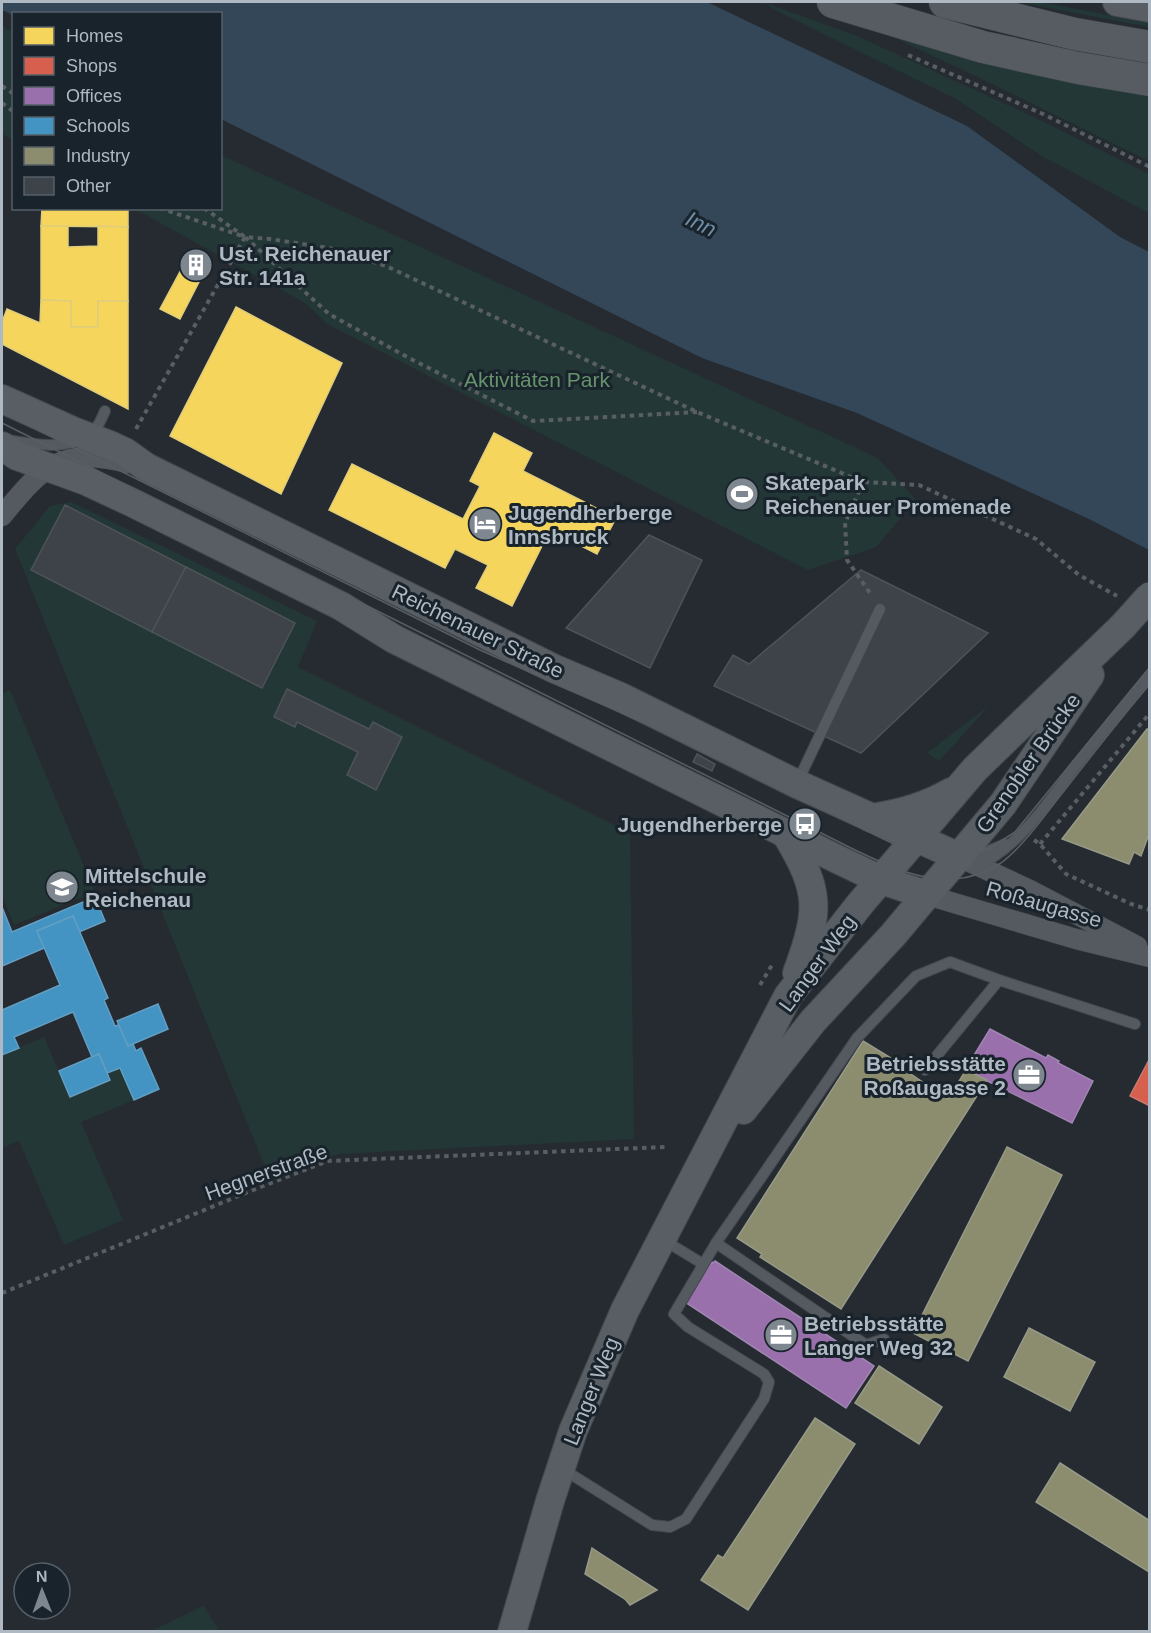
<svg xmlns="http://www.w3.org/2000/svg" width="1151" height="1633" viewBox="0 0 1151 1633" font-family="Arial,sans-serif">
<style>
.green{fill:#233737}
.water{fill:#334759}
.homes{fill:#f6d55c;stroke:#e0cd7b;stroke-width:1.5}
.shops{fill:#d6604d;stroke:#ca7b70;stroke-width:1.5}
.offices{fill:#9970ab;stroke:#9f86b2;stroke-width:1.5}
.schools{fill:#4393c3;stroke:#639ec3;stroke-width:1.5}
.industry{fill:#8c8c6e;stroke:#969a88;stroke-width:1.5}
.building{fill:#3d4348;stroke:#4d5359;stroke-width:1.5}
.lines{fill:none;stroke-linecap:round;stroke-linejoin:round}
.lane-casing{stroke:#42474c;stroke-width:12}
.street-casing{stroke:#42474c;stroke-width:21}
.secondary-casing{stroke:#42474c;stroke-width:30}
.primary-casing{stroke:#42484e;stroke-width:33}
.path{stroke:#585e63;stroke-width:4;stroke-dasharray:4.5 4.5;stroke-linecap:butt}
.lane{stroke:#555a60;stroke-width:10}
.street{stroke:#555a60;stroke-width:20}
.secondary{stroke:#585e64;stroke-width:28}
.primary{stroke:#575c62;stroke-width:32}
.tram{stroke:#585e63;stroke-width:1.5}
.secondary-bridge-casing{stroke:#42474c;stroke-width:30;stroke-linecap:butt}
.secondary-bridge{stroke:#585e64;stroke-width:28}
.labels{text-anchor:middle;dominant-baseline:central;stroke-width:6;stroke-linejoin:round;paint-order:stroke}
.poi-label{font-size:21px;font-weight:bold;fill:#aeb9c3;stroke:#19232b;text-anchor:start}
.park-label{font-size:21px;fill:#66936b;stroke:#19232b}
.street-label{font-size:21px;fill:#aeb9c3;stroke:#19232b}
.water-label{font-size:22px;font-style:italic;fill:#6f8da7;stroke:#19232b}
</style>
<rect width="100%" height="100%" fill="#252b31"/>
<g class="green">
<polygon points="763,2 857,36 1036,118 1149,174 1149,213 1040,155 956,99 777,11"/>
<polygon points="1018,2 1041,2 1149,23 1149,27"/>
<polygon points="2,26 13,33 13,140 2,134"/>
<polygon points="895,34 1149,93 1149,161 988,82 893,37"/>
<polygon points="221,155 878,458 916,500 876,547 808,570 327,324 305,303 135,209 220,208"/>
<polygon points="71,502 317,621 298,667 630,833 634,1139 340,1154 322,1158 275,1175 267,1172 15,549 50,506"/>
<polygon points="10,690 95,892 14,925 2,895 2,694"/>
<polygon points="990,705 939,761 927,753"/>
<polygon points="44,1037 70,1097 110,1080 107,1073 120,1068 134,1100 81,1122 123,1220 64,1245 19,1141 2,1148 2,1055"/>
<polygon points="204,1606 219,1631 151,1631 203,1606"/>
</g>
<polygon class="water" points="2,2 707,2 967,126 1120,237 1149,252 1149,550 1089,519 857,413 702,358 221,119 220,14 14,14 13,15 2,10"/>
<g class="homes">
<polygon points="42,208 128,208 128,227 41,226"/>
<polygon points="41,226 68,226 68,247 98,246 98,226 128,227 128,301 98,301 98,327 71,327 71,301 41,300"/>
<polygon points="192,251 210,261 201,278 182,268"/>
<polygon points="182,268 201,278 180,319 160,309"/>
<polygon points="41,300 71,301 71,327 98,327 98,301 128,301 128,409 2,344 2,322 7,309 40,323"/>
<polygon points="236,307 342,363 281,494 170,436"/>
<polygon points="494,433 532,453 523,471 616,518 597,554 550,530 512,606 476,588 488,565 455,549 445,568 329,510 352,464 463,519 480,486 470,481"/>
</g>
<polygon class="shops" points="1150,1058 1150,1106 1130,1096"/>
<g class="offices">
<polygon points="990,1029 1046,1058 1048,1055 1059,1061 1058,1063 1093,1081 1072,1123 965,1070"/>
<polygon points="715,1261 874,1366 846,1408 685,1302 712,1262 713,1263"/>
</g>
<g class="schools">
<polygon points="95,897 105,921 79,932 73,916 37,931 44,948 2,966 2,907 12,932"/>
<polygon points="73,916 108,998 104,1000 115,1026 119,1025 128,1046 133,1044 136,1051 141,1048 159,1089 134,1100 120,1068 107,1073 99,1054 92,1057 73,1012 14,1037 19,1048 2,1055 2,1010 60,985 37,931"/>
<polygon points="158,1004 168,1029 128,1046 117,1021"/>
<polygon points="99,1054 110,1080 70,1097 59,1071"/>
</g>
<g class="industry">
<polygon points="1147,729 1150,730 1150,831 1141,856 1134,852 1129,864 1062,839"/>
<polygon points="863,1041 899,1063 899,1066 948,1099 966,1070 987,1080 841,1309 760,1257 762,1254 737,1238"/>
<polygon points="1007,1147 1062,1175 968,1361 913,1333"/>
<polygon points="1029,1328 1095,1362 1070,1411 1004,1377"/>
<polygon points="879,1366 942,1407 919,1444 855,1403"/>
<polygon points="815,1418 855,1444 748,1610 701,1580 718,1555 723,1558"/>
<polygon points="1060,1463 1150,1521 1149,1572 1036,1502"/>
<polygon points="592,1548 601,1554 657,1590 630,1605 625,1599 585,1574"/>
</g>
<g class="building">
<polygon points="65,505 186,567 152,632 31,570"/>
<polygon points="649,535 702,560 650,668 566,628"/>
<polygon points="186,567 295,623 262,688 152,632"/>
<polygon points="861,570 988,633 861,753 714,686 733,655 749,664"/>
<polygon points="287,689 369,729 373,722 402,737 376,790 347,775 358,752 297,722 295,727 274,717"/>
<polygon points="697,754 715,764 712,771 693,762"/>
</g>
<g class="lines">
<defs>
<g id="lane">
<path d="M8 440C36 445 74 452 96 428 100 423 102 417 105 411"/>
<polyline points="797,783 880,609"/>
<polyline points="966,857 976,856 1005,844"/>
<path d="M978 866C1020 845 1046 805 1074 768 1099 737 1124 706 1150 675"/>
<polyline points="925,1070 999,980 1135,1024"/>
<polyline points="662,1239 703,1264"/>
<polyline points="884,1339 866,1345 716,1243 857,1038 916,976 950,962 999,980"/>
<polyline points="561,1468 652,1525 670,1527 686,1519 764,1399 769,1382 764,1374 688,1327 674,1314 716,1243"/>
</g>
<g id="street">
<path d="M2 516C42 467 61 446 128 463"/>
<polyline points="959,857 1030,890 1137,946"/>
<polyline points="927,895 1076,939 1150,957"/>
</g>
<g id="secondary">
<polyline points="1117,2 1150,8"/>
<polyline points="2,399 73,431 110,445 125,452 146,467 555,669 621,697 797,784 959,857"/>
<polyline points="2,446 17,456 86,481 133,503 341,606 394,639 837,859 881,880 927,895"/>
<path d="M871 818C899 814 927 806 951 792"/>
<path d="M786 834C821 892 820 910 797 973"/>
<polyline points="743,1110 813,1021 893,935 1003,804 1090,675"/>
<polyline points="512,1632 550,1501 573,1431 625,1310 788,996 860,904 975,769 1123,626"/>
</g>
<g id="primary">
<polyline points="833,2 983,47 1078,68 1150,80"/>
<polyline points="945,2 1075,34 1150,47"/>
</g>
</defs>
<use href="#lane" class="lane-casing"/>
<use href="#street" class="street-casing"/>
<use href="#secondary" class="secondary-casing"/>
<use href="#primary" class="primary-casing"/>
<g class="path">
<polyline points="908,55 1043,114 1150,167"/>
<polyline points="2,86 14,94"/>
<polyline points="2,103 14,112"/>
<polyline points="160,208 245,237 329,314 409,358 533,421 697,412"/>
<polyline points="204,208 245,237 270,239 329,248 386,266 697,412 863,482 919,485 1036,539 1079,575 1117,596"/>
<polyline points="136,429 245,237"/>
<polyline points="863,482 845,523 847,560 872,596"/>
<polyline points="1034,840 1040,844 1066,874 1131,904 1150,910"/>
<polyline points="1040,844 1150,713"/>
<polyline points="760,985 772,965"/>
<polyline points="2,1293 258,1188 328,1161 665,1147"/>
</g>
<use href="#lane" class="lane"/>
<use href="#street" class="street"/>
<use href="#secondary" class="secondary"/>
<use href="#primary" class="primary"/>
<g class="tram">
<polyline points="2,412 480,650 653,727 900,847 929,857 959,857 973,854 990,848 1015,832 1150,667"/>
<path d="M2 423 855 850C887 865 918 881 954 879 971 878 987 872 1001 863 1024 846 1046 813 1064 791 1092 755 1120 719 1150 684"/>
</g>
<defs>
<polyline id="secondary-bridge" points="1123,626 1150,596"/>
</defs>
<use href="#secondary-bridge" class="secondary-bridge-casing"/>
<use href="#secondary-bridge" class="secondary-bridge"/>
</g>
<defs>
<symbol id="building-disc" viewBox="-11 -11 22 22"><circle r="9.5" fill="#7e8790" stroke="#19232b"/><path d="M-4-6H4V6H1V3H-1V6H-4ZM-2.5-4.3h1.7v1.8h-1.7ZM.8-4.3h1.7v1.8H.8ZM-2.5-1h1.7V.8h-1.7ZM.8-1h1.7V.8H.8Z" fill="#fff"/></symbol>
<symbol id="stadium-disc" viewBox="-11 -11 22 22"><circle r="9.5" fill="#7e8790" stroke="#19232b"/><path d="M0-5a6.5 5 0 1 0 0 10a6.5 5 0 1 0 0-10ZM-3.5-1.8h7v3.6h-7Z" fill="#fff"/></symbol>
<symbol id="hotel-disc" viewBox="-11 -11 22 22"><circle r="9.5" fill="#7e8790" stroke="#19232b"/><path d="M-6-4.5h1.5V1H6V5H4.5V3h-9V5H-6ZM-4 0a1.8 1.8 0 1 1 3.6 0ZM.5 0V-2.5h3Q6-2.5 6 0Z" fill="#fff"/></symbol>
<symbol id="bus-disc" viewBox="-11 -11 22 22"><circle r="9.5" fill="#7e8790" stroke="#19232b"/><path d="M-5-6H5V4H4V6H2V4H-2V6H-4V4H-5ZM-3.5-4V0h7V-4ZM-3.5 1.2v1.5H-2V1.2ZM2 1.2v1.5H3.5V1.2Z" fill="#fff"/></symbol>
<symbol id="school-disc" viewBox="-11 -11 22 22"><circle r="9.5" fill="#7e8790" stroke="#19232b"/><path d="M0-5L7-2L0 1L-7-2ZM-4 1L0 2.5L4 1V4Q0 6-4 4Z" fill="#fff"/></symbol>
<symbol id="office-disc" viewBox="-11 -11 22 22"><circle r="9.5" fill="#7e8790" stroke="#19232b"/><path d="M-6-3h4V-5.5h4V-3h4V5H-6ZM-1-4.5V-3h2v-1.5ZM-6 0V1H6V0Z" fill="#fff"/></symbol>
</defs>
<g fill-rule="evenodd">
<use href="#building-disc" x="177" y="246" width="38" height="38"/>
<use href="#stadium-disc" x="723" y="475" width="38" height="38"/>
<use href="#hotel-disc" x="466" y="505" width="38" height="38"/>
<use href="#bus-disc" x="786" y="805" width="38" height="38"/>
<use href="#school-disc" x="43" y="868" width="38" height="38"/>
<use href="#office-disc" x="1010" y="1056" width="38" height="38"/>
<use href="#office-disc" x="762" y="1316" width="38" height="38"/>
</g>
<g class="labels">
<g class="poi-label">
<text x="219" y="253">Ust. Reichenauer<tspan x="219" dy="24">Str. 141a</tspan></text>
<text x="765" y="482">Skatepark<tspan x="765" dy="24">Reichenauer Promenade</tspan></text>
<text x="508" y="512">Jugendherberge<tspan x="508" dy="24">Innsbruck</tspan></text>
<text x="782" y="824" text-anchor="end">Jugendherberge</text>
<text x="85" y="875">Mittelschule<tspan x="85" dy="24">Reichenau</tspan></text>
<text x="1006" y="1063" text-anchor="end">Betriebsstätte<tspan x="1006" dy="24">Roßaugasse 2</tspan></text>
<text x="804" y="1323">Betriebsstätte<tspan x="804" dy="24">Langer Weg 32</tspan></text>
</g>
<g class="park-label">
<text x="537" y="379">Aktivitäten Park</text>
</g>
<g class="street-label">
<text transform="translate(478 631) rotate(26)">Reichenauer Straße</text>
<text transform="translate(1028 763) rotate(-55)">Grenobler Brücke</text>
<text transform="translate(1044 904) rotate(16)">Roßaugasse</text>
<text transform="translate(817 963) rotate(-54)">Langer Weg</text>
<text transform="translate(266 1172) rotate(-20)">Hegnerstraße</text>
<text transform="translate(591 1391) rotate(-68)">Langer Weg</text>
</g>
<g class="water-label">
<text transform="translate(701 224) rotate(26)">Inn</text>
</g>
</g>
<rect width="1151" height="1633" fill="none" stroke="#aeb9c3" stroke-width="6"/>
<rect x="12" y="12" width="210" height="198" fill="#19232b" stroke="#555f68" stroke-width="1.5"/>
<rect x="24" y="27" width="30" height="18" fill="#f6d55c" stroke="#555f68" stroke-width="1.5"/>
<text x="66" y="42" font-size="18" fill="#aeb9c3">Homes</text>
<rect x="24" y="57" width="30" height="18" fill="#d6604d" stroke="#555f68" stroke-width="1.5"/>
<text x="66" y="72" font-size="18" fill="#aeb9c3">Shops</text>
<rect x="24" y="87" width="30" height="18" fill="#9970ab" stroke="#555f68" stroke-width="1.5"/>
<text x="66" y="102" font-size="18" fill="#aeb9c3">Offices</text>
<rect x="24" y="117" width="30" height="18" fill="#4393c3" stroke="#555f68" stroke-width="1.5"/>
<text x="66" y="132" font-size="18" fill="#aeb9c3">Schools</text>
<rect x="24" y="147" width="30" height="18" fill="#8c8c6e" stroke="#555f68" stroke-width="1.5"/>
<text x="66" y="162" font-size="18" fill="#aeb9c3">Industry</text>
<rect x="24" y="177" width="30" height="18" fill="#3d4348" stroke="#555f68" stroke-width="1.5"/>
<text x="66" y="192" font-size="18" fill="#aeb9c3">Other</text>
<g transform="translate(42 1591) rotate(359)"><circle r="28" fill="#19232b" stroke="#555f68" stroke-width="1.5"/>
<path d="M0-4.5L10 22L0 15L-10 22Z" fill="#7e8790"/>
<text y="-9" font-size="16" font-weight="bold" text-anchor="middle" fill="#aeb9c3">N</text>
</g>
</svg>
